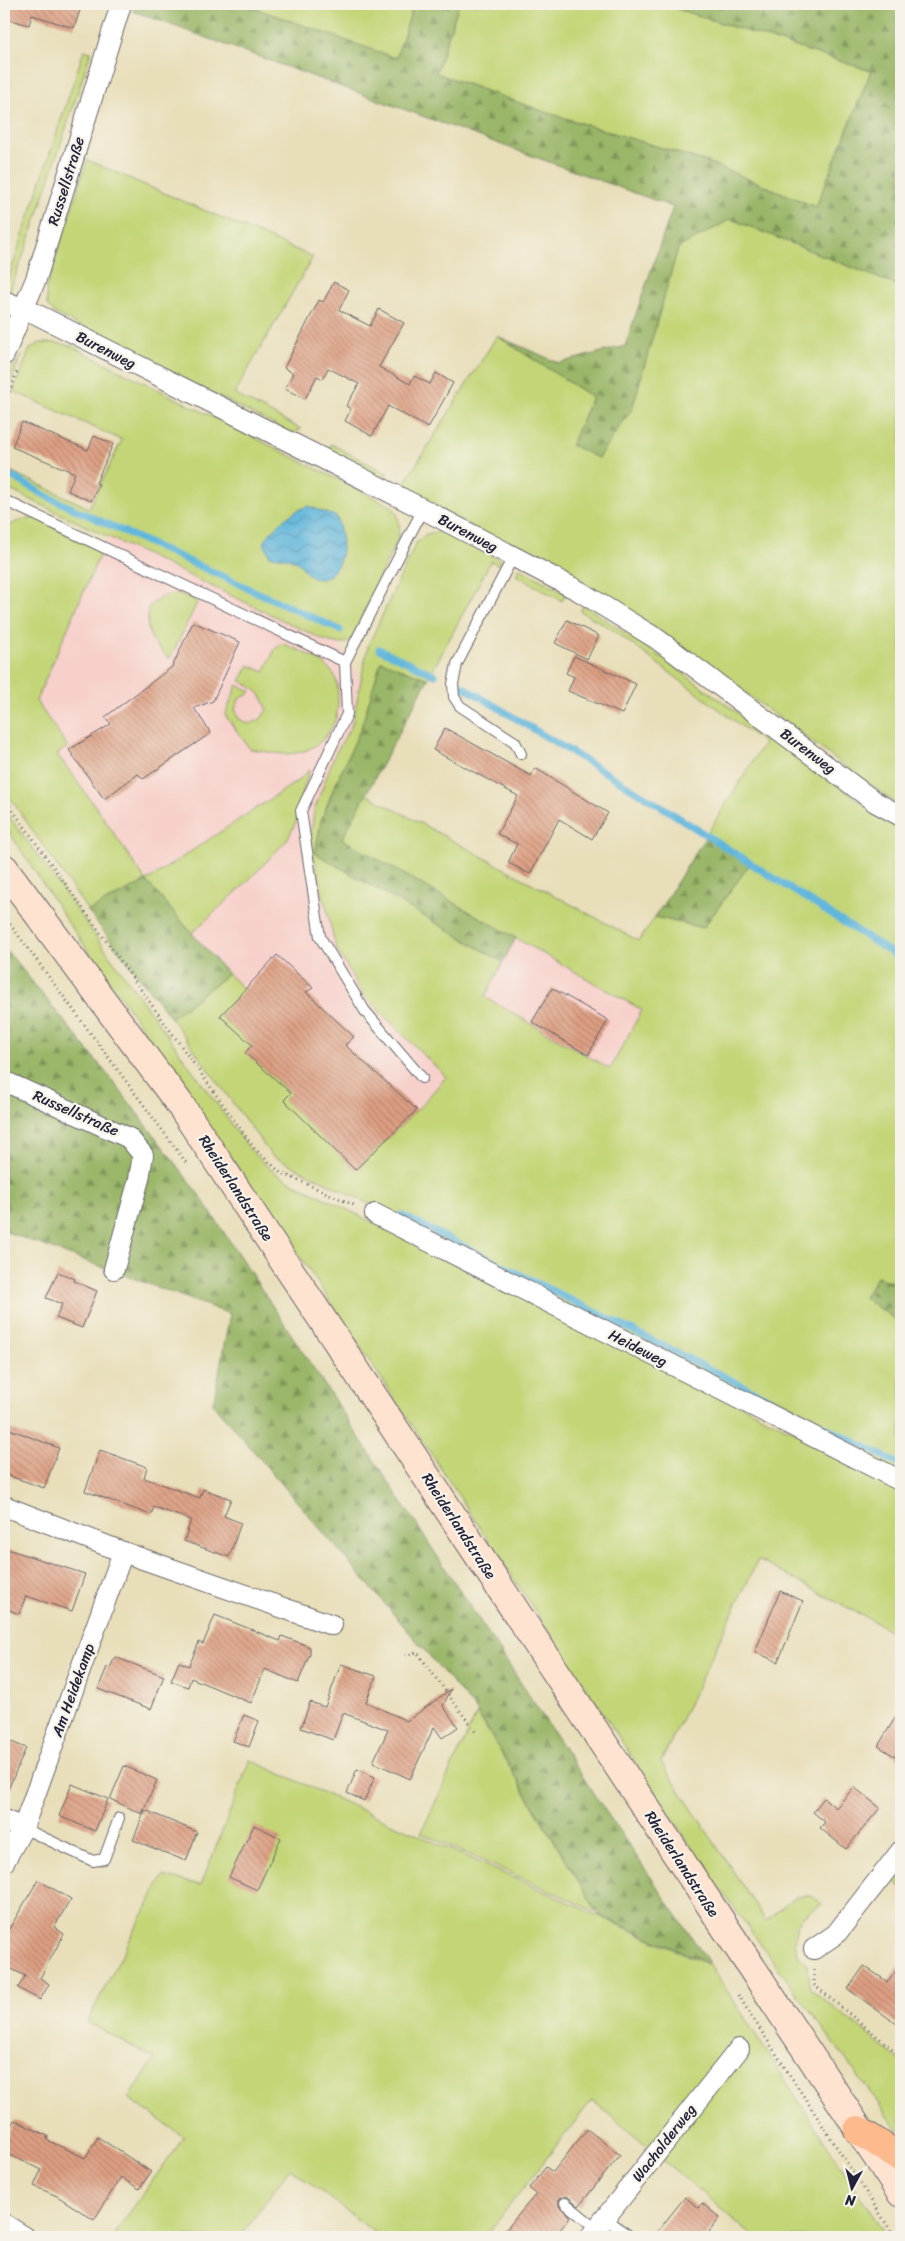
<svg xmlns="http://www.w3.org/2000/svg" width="905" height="2241" viewBox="0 0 905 2241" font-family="Sriracha,sans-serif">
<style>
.built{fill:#f7d0cb}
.green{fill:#c3d577;stroke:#727c59}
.forest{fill:url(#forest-firs);stroke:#5e6c52}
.water{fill:url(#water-waves);stroke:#416c8c}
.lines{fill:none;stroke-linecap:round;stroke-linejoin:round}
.stream{stroke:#60b6dc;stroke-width:7}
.building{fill:url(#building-back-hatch)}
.service-casing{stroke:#676467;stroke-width:12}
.minor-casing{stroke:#676467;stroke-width:22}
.secondary-casing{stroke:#676467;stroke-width:30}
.primary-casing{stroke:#676467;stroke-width:30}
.path{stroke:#676467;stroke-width:3;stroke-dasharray:1 4;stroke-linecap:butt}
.service{stroke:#fff;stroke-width:10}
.minor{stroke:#fff;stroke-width:20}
.secondary{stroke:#fee3d1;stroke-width:28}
.primary{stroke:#fcba8d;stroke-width:28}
.labels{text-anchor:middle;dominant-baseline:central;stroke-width:4.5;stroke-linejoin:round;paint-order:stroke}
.street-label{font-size:15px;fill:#22223b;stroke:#f7f3e8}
</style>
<defs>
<pattern id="forest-firs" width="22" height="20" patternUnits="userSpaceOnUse" patternTransform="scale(1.25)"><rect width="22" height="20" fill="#9ab668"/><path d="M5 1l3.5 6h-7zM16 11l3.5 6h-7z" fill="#7d9457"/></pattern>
<pattern id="water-waves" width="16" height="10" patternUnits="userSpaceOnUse" patternTransform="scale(1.25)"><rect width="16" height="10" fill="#60b6dc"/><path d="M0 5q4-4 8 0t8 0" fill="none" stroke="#4f94b4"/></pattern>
<pattern id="building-back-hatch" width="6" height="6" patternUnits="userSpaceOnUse" patternTransform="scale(1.25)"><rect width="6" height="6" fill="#dd9f82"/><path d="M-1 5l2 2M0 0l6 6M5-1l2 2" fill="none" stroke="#b3816c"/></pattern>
</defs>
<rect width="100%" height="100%" fill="#f7f3e8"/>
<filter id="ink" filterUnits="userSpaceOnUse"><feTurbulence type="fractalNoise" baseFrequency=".02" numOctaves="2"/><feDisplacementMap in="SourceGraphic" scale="10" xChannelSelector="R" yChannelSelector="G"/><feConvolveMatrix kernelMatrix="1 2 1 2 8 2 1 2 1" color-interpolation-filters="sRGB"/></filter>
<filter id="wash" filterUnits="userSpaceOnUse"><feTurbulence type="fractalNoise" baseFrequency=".0096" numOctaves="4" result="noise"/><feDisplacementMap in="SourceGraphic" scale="20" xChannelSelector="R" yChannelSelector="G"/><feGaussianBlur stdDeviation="1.12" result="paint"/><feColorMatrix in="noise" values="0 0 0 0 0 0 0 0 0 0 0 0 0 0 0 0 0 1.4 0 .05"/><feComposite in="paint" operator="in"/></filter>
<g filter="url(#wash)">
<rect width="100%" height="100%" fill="#e8deb9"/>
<polygon class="built" points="108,537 326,641 340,644 360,680 352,724 334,756 314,811 342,839 643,1010 501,1270 271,1155 171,1018 228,973 146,881 103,817 57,753 68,747 36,701"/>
<g class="green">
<polygon points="243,4 414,4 396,59"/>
<polygon points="459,4 662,4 871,71 816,207 707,162 542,111 436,73"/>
<polygon points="84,50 91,52 31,235 9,293 4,293 4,278 8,280"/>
<polygon points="87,160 313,257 234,394 301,429 292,434 54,313 47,305 46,288"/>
<polygon points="731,219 901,287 901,807 663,633 600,592 406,493 405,482 497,336 592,397 571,445 632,409 678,248"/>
<path d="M40 343H57L71 346 393 507C400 517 400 525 398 537L351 641 340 644 326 641 4 487V468L89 508 122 440 13 391 30 349Z"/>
<path d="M22 355 4 399C4 382 11 368 22 355Z"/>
<polygon points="331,444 388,474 379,478 326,452"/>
<path d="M36 518 101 552 36 701 68 747 57 754 103 817 146 881 299 780 310 769 298 805 297 820 287 840 245 884 192 933 146 881 88 911 4 789V600L6 557 4 531C13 521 23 519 36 518Z"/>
<polygon points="436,532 443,532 501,560 499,565 491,561 428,679 382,662 361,728 333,790 321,821 315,853 503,962 485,997 610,1069 642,1010 342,839 366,794 639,941 655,917 703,928 750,864 706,836 764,743 610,628 580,611 584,605 662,658 901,831 901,1285 877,1277 864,1297 901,1323 897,1331 901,1333 901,1475 501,1270 271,1155 171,1018 228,974 245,990 220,1016 252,1045 246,1053 291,1093 284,1100 355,1170 417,1110 446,1077 363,995 336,948 310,841 314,811 334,756 352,724 368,646 416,543 426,534"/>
<polygon points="519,568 566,594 562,601 516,575"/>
<path d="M177 593 198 601 170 659C151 643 144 632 149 606L162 597Z"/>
<path d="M282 643C299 651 320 657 332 672 338 679 338 692 338 701 339 726 321 749 296 753 281 756 265 751 250 749L225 715 237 685 251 691 248 695 240 698 235 709 239 719 249 724 261 719 267 709C262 693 255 688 240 681L249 665 264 672 275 649Z"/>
<polygon points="4,809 247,1146 270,1169 284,1178 901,1485 901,1636 758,1560 661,1762 766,1921 796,1896 809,1895 822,1904 803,1916 796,1927 795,1942 797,1954 807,1965 811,1989 901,2061 901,2134 714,1881 310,1271 186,1093 119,994 67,921 4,824"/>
<polygon points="477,1713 597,1912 421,1833"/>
<polygon points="250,1760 711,1966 887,2237 754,2237 592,2100 485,2237 380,2237 290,2168 240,2237 112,2237 184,2137 128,2098 155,2059 87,2022 163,1876 201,1885"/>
<polygon points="901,1864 901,1887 894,1881 872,1909 871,1904"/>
</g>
<g class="forest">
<polygon points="135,4 243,4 396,58 414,4 459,4 436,73 542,111 707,162 816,207 871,71 662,4 901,4 901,287 731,219 678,248 632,409 598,458 571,445 592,397 497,336 559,363 625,346 673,207 133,11"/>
<polygon points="381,661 428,679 342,839 516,938 503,962 315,853 321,821 333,790 361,728"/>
<polygon points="706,836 750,864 703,928 655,917"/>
<polygon points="146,881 228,974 171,1018 88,911"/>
<polygon points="4,947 116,1085 200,1196 598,1800 710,1964 599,1915 476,1710 213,1404 230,1314 4,1231"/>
<polygon points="877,1277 901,1285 901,1323 864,1298"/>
</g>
<path class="water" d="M308 506 337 517C340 527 342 538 342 548 342 562 330 584 314 578 306 576 303 566 297 562 289 557 279 557 270 556L264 543C272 527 291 512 308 506Z"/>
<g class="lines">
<g class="stream">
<polyline points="4,472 48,497 340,630"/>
<polyline points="379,649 435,675"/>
<polyline points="462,686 659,805 901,959"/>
<polyline points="401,1215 901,1465"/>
</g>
</g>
<g id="blocks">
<g class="building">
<polygon points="4,4 82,4 74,28 32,15 29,25 4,18"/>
<polygon points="334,282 349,290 339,310 370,326 379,309 404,323 379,367 410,384 414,376 430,384 436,373 453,383 428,428 388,406 372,436 345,421 351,409 346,406 359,384 328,368 323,379 317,376 305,399 285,389 293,373 284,368 319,300 323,302"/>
<polygon points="22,422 88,450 94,436 113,444 96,483 99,484 91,501 68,491 75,473 12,447"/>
<polygon points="567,620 599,636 587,659 555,643"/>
<polygon points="193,622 240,642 213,701 194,708 211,733 143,779 138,774 104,799 69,750 111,724 105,717 172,667"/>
<polygon points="574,656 636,684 622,714 568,691 574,677 566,673"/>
<polygon points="445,728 531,776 535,768 608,813 592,839 559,819 530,874 508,863 517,844 497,834 518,796 433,750"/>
<polygon points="277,955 313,988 306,992 354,1037 345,1045 417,1110 355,1170 284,1100 291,1093 245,1053 252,1045 220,1016"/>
<polygon points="552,988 608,1020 588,1055 532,1022"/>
<polygon points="58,1272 75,1279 74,1281 97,1291 82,1328 56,1318 62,1304 46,1298"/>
<polygon points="4,1427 59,1448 44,1488 4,1474"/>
<polygon points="100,1450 147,1467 144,1478 200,1498 203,1489 231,1499 224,1516 241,1523 229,1557 184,1541 191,1520 154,1507 151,1515 85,1491"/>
<polygon points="4,1548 85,1574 72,1611 26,1596 19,1614 4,1608"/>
<polygon points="780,1591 803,1601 778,1662 755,1652"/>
<polygon points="215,1615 280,1641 282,1636 310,1647 310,1654 298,1683 265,1669 251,1703 191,1678 188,1687 171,1681 179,1662 189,1666 199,1642 203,1644"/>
<polygon points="115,1657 164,1676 151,1709 98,1689 107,1667 110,1668"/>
<polygon points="341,1664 376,1676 366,1702 407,1721 451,1689 443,1706 458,1727 442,1738 434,1727 410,1779 373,1762 388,1730 343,1713 333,1740 301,1728 310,1702 325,1707"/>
<polygon points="901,1708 901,1760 878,1746"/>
<polygon points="244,1715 259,1721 249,1747 233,1741"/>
<polygon points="4,1739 26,1748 4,1799"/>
<polygon points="124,1766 157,1780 142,1814 110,1799"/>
<polygon points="357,1769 375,1777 364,1801 347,1793"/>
<polygon points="72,1784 108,1799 95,1831 59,1816"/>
<polygon points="854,1787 880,1808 846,1849 820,1828 825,1822 813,1812 824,1798 836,1808"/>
<polygon points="145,1810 197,1832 186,1861 133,1840"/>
<polygon points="254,1825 281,1838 257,1890 229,1877"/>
<polygon points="38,1880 71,1899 54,1927 64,1934 40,1978 49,1984 40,2000 18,1988 25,1976 4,1965 4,1926 9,1929"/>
<polygon points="901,1964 901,2027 848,1989 864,1966 888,1982"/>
<polygon points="14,2120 48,2136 47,2140 85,2158 98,2137 151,2172 139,2189 121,2177 94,2220 57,2196 34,2186 41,2170 4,2152 4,2142"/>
<polygon points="587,2129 620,2155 579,2206 567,2196 559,2199 559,2206 570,2216 568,2220 554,2237 500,2237 536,2194 529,2188 546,2167 553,2172"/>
<polygon points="685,2197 698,2208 702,2203 720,2218 705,2237 653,2237"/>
</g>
</g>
</g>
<g filter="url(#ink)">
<use href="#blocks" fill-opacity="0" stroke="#676467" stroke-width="1"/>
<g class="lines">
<defs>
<g id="service">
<polyline points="4,501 8,502 345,662"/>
<polyline points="513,557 457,664 453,684 454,697 460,706 515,742 521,754"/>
<polyline points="422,1078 365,1011 320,937 301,811 347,714 345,662 423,509"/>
<polyline points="23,1828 93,1861 104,1859 119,1818"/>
<polyline points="565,2203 597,2229"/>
<polyline points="605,2219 631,2237"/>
</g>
<g id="minor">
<polyline points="4,301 34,313 423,509 579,591 657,639 875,802 901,816"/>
<polyline points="4,355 36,279 121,4"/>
<polyline points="4,1081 129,1138 143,1155 139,1179 114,1269"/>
<polyline points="375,1214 901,1481"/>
<polyline points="4,1506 123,1552 23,1828 4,1862"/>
<polyline points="123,1552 332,1625"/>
<polyline points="4,1820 23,1828"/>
<polyline points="814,1949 836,1934 901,1851"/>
<polyline points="4,2224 25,2237"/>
<polyline points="590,2237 739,2049"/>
</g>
<polyline id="secondary" points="4,868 179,1103 901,2193"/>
<polyline id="primary" points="858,2130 901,2158"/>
</defs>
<use href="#service" class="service-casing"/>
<use href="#minor" class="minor-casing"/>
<use href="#secondary" class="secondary-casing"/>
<use href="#primary" class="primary-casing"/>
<g class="path">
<polyline points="4,406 17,372"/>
<polyline points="4,798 254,1148 280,1172 356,1206"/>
<polyline points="4,916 188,1165"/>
<polyline points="405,1656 417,1652 477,1734"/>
<polyline points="814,1970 814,1985 901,2056"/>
<polyline points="738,1995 895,2237"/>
</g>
<use href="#service" class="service"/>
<use href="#minor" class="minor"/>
<use href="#secondary" class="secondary"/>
<use href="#primary" class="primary"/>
</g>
</g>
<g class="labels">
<g class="street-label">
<text transform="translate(66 181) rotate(-73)">Russellstraße</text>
<text transform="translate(106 350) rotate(27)">Burenweg</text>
<text transform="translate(468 533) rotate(28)">Burenweg</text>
<text transform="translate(808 751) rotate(37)">Burenweg</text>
<text transform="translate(76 1113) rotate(24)">Russellstraße</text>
<text transform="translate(236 1188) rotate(57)">Rheiderlandstraße</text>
<text transform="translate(638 1348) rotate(27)">Heideweg</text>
<text transform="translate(459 1526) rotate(57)">Rheiderlandstraße</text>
<text transform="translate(73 1690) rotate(-70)">Am Heidekamp</text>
<text transform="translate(682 1864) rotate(57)">Rheiderlandstraße</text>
<text transform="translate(664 2143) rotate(-52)">Wacholderweg</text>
</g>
</g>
<rect width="905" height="2241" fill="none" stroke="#f7f3e8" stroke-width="20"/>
<g transform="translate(852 2188) rotate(187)" stroke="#f7f3e8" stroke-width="4" paint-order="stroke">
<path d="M0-4L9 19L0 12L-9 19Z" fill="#22223b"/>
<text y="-8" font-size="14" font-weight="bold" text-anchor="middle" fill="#22223b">N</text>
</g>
</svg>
